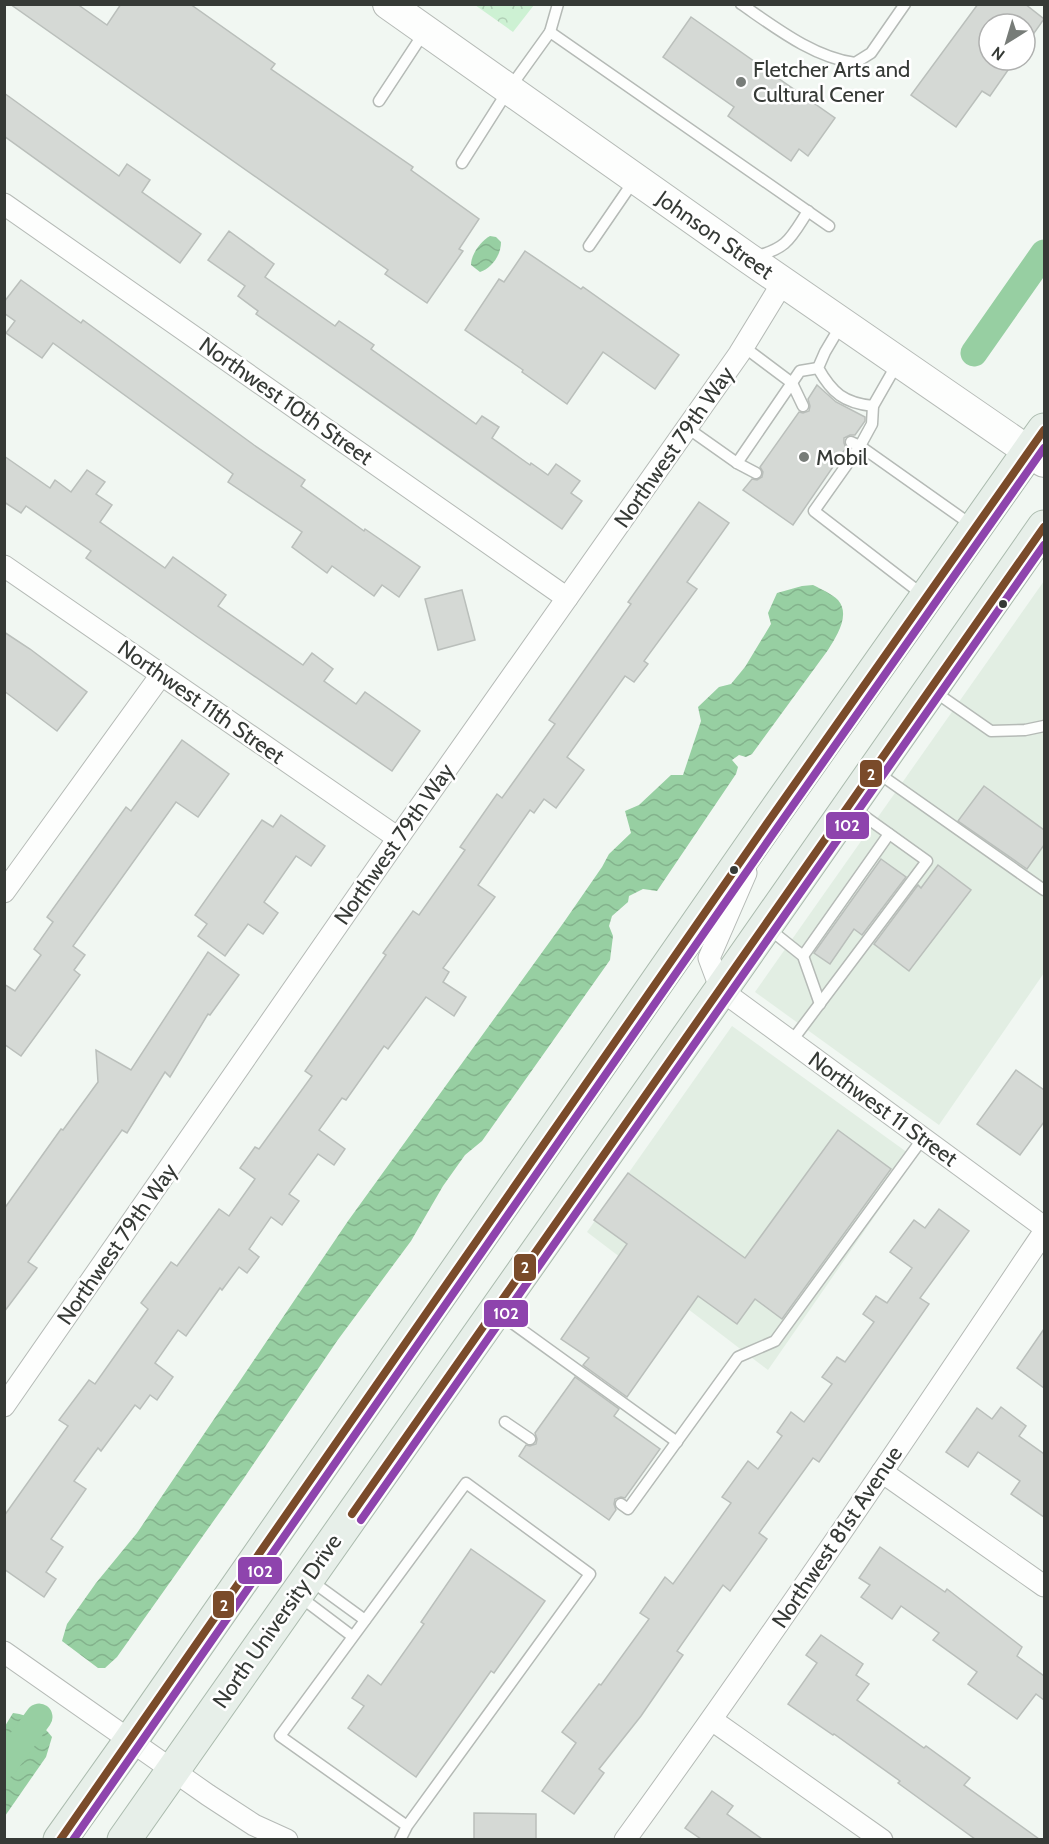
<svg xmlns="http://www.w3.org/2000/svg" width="1049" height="1844" viewBox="0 0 1049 1844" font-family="Cabin,sans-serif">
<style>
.built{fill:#e2eee3}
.park{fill:url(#park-crowns)}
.water{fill:url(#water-waves)}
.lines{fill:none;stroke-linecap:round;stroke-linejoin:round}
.canal{stroke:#97cfa2;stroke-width:27}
.building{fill:#d5d9d5;stroke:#babfbb;stroke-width:1.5}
.lane-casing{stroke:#b5bab6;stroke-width:13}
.street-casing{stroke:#b5bab6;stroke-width:23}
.secondary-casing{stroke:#b5bab6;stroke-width:32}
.primary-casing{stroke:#abbbae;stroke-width:35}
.lane{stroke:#fdfefd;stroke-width:10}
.street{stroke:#fdfefd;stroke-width:21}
.secondary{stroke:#fdfefd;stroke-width:30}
.primary{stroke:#e7efe9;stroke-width:33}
.bus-1-casing{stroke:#fff;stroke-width:12}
.bus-2-casing{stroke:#fff;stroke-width:12}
.bus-1{stroke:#7a4b2a;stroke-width:8}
.bus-2{stroke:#8e44ad;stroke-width:8}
.poi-dot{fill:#777c78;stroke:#fff;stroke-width:2}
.bus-dot{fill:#363a36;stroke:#fff;stroke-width:2}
.labels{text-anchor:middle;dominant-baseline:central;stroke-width:5;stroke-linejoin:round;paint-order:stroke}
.poi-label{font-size:22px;fill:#363a36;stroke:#fff;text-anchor:start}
.street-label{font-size:22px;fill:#363a36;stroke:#fff}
.line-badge{stroke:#fff;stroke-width:2}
.badge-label{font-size:16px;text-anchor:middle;font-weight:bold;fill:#fff}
</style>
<defs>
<pattern id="park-crowns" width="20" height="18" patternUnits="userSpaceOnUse" patternTransform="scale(1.5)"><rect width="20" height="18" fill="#cdf1d3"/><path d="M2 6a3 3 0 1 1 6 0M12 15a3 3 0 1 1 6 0" fill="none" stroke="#b1cfb6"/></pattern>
<pattern id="water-waves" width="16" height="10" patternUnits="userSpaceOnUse" patternTransform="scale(1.5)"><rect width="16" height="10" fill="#97cfa2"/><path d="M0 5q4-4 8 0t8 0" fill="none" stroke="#83b28c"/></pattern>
</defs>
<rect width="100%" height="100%" fill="#f1f7f2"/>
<g class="built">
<polygon points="1044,581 1044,973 939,1125 755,992"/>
<polygon points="732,1026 915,1158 768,1370 587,1232"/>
</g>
<polygon class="park" points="475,5 534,5 513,32"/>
<g class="water">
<path d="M490 236 496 237 501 242C501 255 492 268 480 272L471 265C471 254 481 241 490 236Z"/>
<path d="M813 585C821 589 832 594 838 600 851 615 836 637 828 650L752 754 746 757 739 755 732 760 738 767 736 774 657 891 643 889 629 896 628 902 612 916 609 926 613 936 610 960 482 1141 465 1155 443 1186 411 1241 337 1341 244 1478 117 1657 105 1668H98L62 1641 67 1624 96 1583 137 1533 348 1221 564 922 602 867 609 854 631 833 625 811 639 805 671 775H683L701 721 698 707 719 687 731 684 745 667 771 624 768 613 777 593 802 586Z"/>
<path d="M13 1713C31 1715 41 1723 52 1737L46 1757 5 1816V1726Z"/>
</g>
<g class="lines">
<g class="canal">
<polyline points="974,353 1044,253"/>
<polyline points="4,1765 39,1717"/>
</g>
</g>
<g class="building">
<polygon points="10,4 77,4 107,25 121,4 190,4 275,64 271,69 413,167 411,170 479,219 459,249 463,251 427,303 385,274 388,270"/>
<polygon points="978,4 1025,4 1044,19 1025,46 1025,24 989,24 989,60 1015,60 990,96 982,91 956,127 911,95"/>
<polygon points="691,17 835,118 808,156 799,149 791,161 728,116 734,107 663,57"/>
<polygon points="4,93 119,176 127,164 150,180 142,192 201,234 180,263 4,136"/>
<polygon points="229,231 274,264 265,277 335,326 339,321 374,345 371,349 476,424 482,416 499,427 492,438 530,465 531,463 548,475 556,464 580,481 571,493 582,501 562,529 256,314 258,311 238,296 245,286 208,260"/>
<polygon points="525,251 581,289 583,287 679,355 655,389 603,352 567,404 522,372 523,370 465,330 499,279 504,282"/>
<polygon points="21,280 81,323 83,320 254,445 305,480 301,486 364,531 365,529 420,567 399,597 382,585 374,596 332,566 327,573 292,547 302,532 228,482 233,474 53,343 42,358 6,333 15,321 4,313 4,302"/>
<polygon points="817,385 836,402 865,417 865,421 855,435 850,435 844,438 844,443 846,448 793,525 743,490 752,479 757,480 762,477 763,472 760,467 799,412 803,413 809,411 810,406 808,399"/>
<polygon points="4,456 50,488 55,480 71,492 87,470 105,482 96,494 112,505 100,522 165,568 173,557 226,595 218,606 303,665 312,653 333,669 324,681 356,704 365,692 420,731 392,771 196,636 86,558 91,551 26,506 21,513 4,502"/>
<polygon points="699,502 729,523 687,582 697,589 644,661 648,664 634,682 625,676 567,757 584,770 556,808 544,799 534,813 530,810 478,885 495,897 443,968 449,972 443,982 466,997 454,1016 426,997 388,1049 384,1046 346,1100 342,1098 319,1130 345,1149 334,1165 318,1154 289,1194 299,1201 282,1225 271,1217 249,1249 259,1257 247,1273 239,1267 222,1290 220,1288 186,1336 178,1330 155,1363 173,1377 157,1400 150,1395 140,1409 135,1405 101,1451 98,1448 74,1481 86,1489 51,1539 63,1547 46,1572 56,1579 44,1597 4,1569 4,1516 68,1426 59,1420 89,1380 95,1384 148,1309 141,1303 171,1262 177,1266 219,1209 229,1216 255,1179 240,1168 255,1147 259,1149 312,1076 305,1071 386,955 383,953 413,911 419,915 465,850 460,847 497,794 502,798 555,724 549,720 631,604 628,602"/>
<polygon points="462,590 475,640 438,650 425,599"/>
<polygon points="4,632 30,649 87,692 57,731 4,691"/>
<polygon points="182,740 229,774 198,817 176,802 73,946 85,955 74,970 80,975 21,1056 4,1044 4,984 15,991 41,955 34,949 53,922 47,917 126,807 131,811"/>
<polygon points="984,786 1044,830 1044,845 1027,869 958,821"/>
<polygon points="281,815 325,846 311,866 296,856 264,902 278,913 263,934 248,924 225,956 198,936 207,924 195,915 262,820 273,827"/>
<polygon points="881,859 906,877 862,935 854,929 830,964 814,953"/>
<polygon points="938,865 971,890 909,971 874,944 918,885 921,888"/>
<polygon points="208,952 239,975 210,1015 208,1014 170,1077 165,1072 127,1133 122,1130 28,1262 37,1268 4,1312 4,1209 61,1129 63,1130 98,1082 96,1050 131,1070"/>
<polygon points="1016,1070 1044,1090 1044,1122 1020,1155 977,1124"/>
<polygon points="838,1130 891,1169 782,1319 755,1299 737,1324 698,1296 627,1397 583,1365 589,1358 561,1339 627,1244 594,1220 628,1173 745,1258"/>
<polygon points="939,1209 969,1231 920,1298 929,1304 819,1462 813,1458 759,1533 767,1539 730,1591 723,1585 677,1651 683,1655 641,1716 599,1769 604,1773 574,1814 542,1791 576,1743 562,1732 599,1684 601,1685 649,1619 640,1613 665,1577 673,1584 731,1503 722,1497 748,1461 758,1469 782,1436 777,1432 791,1412 804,1422 832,1384 822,1377 837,1357 845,1362 874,1322 863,1314 876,1296 887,1303 912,1268 890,1252 914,1220 925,1228"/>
<polygon points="1044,1329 1044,1388 1017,1368"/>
<polygon points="575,1377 619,1409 614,1416 660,1449 625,1498 621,1497 615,1499 614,1504 616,1510 609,1520 519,1456 526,1445 530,1446 536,1444 537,1439 535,1433"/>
<polygon points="1001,1407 1026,1426 1019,1436 1044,1454 1044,1517 1011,1494 1020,1481 978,1452 968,1467 946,1452 977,1408 992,1419"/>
<polygon points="880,1547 945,1592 947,1589 1022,1647 1017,1656 1044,1676 1044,1700 1036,1694 1017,1719 968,1684 977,1672 933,1640 939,1633 901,1606 892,1619 861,1597 870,1585 859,1578"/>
<polygon points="471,1549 545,1601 494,1673 491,1671 416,1777 348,1728 364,1706 352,1698 368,1675 381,1685 424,1624 421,1622"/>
<polygon points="821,1635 863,1664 856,1675 869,1684 857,1700 924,1748 926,1746 970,1778 964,1785 1039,1839 975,1839 898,1783 900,1781 834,1734 833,1735 788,1704 817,1663 806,1655"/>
<polygon points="712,1791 733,1806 727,1814 762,1839 701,1839 685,1828"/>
<polygon points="474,1813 536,1814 536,1839 474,1839"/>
</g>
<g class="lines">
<defs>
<g id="lane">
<path d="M741 4C776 28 813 57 855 63L871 53 905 4"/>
<polyline points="550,32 558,4"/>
<polyline points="379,101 425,31"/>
<polyline points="462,163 509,89 550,32 829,226"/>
<polyline points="589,246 635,179"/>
<path d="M754 257C788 248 790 239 808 211"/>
<path d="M841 325 825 352 818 368C832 393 844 403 873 406"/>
<polyline points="744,347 792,383 803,406"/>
<polyline points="686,427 737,463 756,473"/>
<polyline points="851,442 860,446 872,424 873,406 897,364"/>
<polyline points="737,463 800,371 818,368"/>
<polyline points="923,595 814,511 860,446 973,526"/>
<polyline points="935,692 991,731 1025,730 1044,726"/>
<polyline points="878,773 1044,890"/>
<polyline points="768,928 803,956 820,1004"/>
<polyline points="803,956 889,834"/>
<polyline points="791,1042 927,861 853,808"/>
<polyline points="497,1312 677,1442"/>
<polyline points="505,1422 530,1439"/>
<polyline points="621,1504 628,1509 738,1357 775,1341 923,1138"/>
<polyline points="310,1580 365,1620"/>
<polyline points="299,1596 352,1636"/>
<polyline points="400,1840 407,1826 590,1574 466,1483 280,1736 407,1826"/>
</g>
<g id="street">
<polyline points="4,204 567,598"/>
<polyline points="4,566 398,838"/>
<polyline points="746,873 709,958 721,990 1044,1227"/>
<polyline points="4,892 161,675"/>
<polyline points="4,1406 398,838 739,354 783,282"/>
<polyline points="882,1472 1044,1586"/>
<polyline points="4,1652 208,1795 254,1825 287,1840"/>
<polyline points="712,1720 882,1840"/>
<path d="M625 1840C770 1640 907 1436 1044 1232"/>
</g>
<polyline id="secondary" points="388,4 748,258 1044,462"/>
<g id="primary">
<polyline points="60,1840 131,1740 768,822 1044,430"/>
<polyline points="124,1840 721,990 1044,527"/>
</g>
</defs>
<use href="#lane" class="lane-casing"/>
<use href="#street" class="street-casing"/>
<use href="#secondary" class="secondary-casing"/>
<use href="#primary" class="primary-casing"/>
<use href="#lane" class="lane"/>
<use href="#street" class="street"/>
<use href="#secondary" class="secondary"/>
<use href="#primary" class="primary"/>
<defs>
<g id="bus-1">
<polyline points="352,1514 1044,527"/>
<polyline points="60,1840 768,822 1044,430"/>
</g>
<g id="bus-2">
<polyline points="361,1520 1044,545"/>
<polyline points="73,1840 777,828 1044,448"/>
</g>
</defs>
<use href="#bus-1" class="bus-1-casing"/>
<use href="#bus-2" class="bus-2-casing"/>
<use href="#bus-1" class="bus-1"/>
<use href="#bus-2" class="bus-2"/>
</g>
<g class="poi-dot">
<circle cx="741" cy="82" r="6"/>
<circle cx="804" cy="457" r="6"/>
</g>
<g class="bus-dot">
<circle cx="1003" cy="604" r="5"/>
<circle cx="734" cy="870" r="5"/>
</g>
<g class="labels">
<g class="poi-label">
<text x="753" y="69">Fletcher Arts and<tspan x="753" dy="25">Cultural Cener</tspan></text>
<text x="816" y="457">Mobil</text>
</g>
<g class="street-label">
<text transform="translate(715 235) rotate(35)">Johnson Street</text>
<text transform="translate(286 401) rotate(35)">Northwest 10th Street</text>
<text transform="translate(674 447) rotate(-55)">Northwest 79th Way</text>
<text transform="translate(201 702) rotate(35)">Northwest 11th Street</text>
<text transform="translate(394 844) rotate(-55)">Northwest 79th Way</text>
<text transform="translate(883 1109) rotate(36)">Northwest 11 Street</text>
<text transform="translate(117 1244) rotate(-55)">Northwest 79th Way</text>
<text transform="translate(837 1537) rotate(-56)">Northwest 81st Avenue</text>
<text transform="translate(277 1621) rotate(-55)">North University Drive</text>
</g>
</g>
<g class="line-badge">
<rect x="859" y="759" width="24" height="29" rx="6" fill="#7a4b2a"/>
<rect x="825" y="811" width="45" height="29" rx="6" fill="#8e44ad"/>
<rect x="513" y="1253" width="24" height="29" rx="6" fill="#7a4b2a"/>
<rect x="483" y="1299" width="46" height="29" rx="6" fill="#8e44ad"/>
<rect x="237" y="1556" width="46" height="29" rx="6" fill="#8e44ad"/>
<rect x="212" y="1590" width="23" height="29" rx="6" fill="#7a4b2a"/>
</g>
<g class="badge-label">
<text x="871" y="780">2</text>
<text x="847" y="831">102</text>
<text x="525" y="1273">2</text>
<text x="506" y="1319">102</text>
<text x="260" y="1577">102</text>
<text x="224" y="1611">2</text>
</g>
<rect width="1049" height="1844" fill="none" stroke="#363a36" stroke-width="12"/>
<g transform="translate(1007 42) rotate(217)"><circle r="28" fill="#ffffff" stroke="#afb0af" stroke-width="1.5"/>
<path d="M0-4.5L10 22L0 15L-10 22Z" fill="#777c78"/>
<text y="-9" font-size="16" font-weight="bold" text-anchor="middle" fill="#363a36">N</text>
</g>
</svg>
